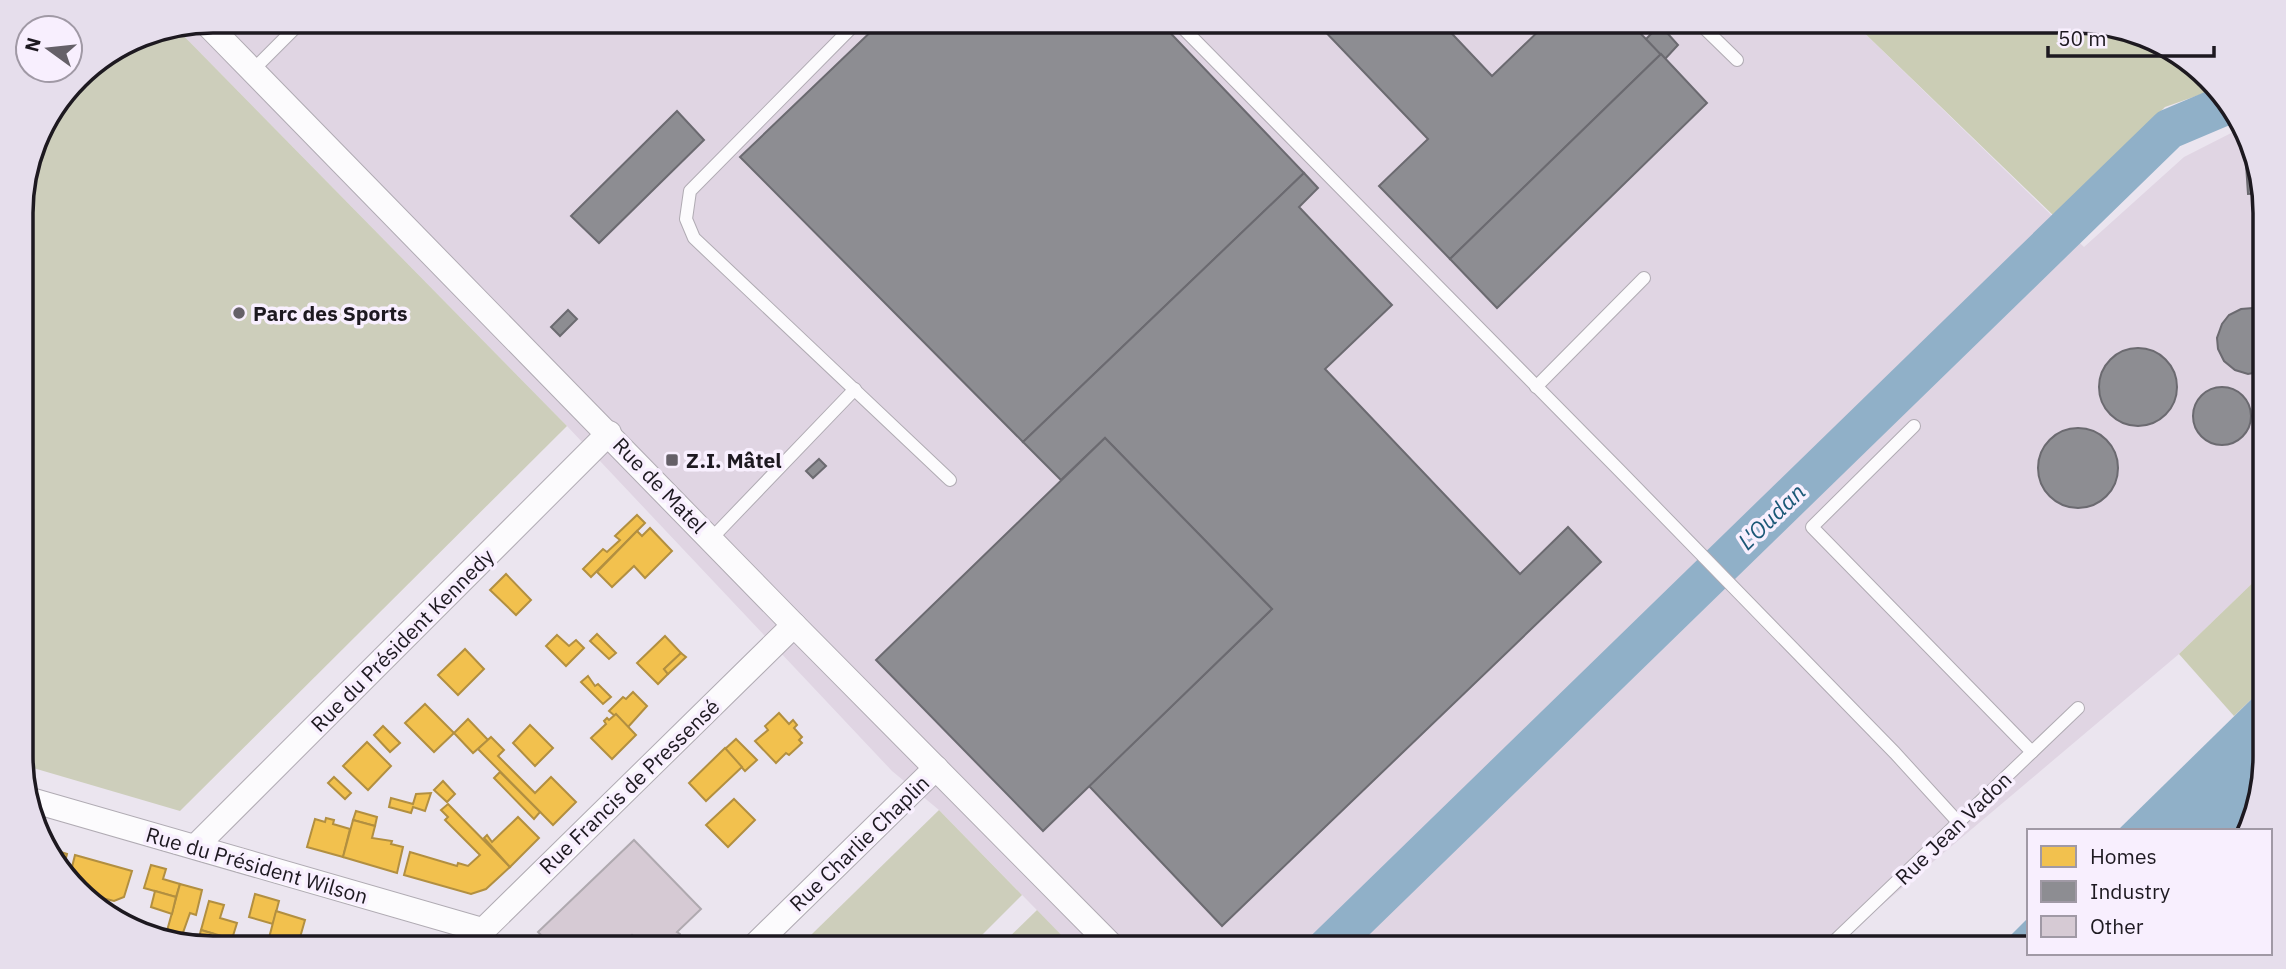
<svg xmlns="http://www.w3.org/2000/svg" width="2286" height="969" viewBox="0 0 2286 969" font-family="'IBM Plex Sans',sans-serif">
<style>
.industrial{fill:#e0d5e3}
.green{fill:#cdcebb}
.forest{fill:#cbcdb5}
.water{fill:#90b0c8}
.homes{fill:#f2c14e;stroke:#b28f40;stroke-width:2}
.industry{fill:#8d8d92;stroke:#6b6a70;stroke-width:2}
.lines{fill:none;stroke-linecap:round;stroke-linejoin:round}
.river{stroke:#90b0c8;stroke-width:40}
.building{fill:#d6cad4;stroke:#afa9af;stroke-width:2}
.service-casing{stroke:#b0abb3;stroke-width:14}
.minor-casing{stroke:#b0abb3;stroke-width:26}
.service{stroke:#fcfbfd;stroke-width:12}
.minor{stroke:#fcfbfd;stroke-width:24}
.poi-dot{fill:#656068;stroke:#f8effe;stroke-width:2.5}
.labels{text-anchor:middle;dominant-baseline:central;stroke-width:7;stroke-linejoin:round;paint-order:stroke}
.poi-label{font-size:21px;font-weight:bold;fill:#1d1920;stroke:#f8effe;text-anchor:start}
.street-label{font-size:21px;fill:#1d1920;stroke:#f8effe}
.water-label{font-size:23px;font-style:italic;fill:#1b5877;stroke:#f8effe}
.rim{fill:none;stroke:#1d1920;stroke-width:3.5}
</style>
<rect width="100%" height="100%" fill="#ebe5ef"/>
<polygon class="industrial" points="214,21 1852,21 2084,247 2184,157 2239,129 2263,188 2264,572 2179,654 1831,948 1074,948 939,810 892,771 567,426 176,28"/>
<g class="green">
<polygon points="176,28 567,426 180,811 23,765 21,201 41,129 86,69 140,36"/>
<polygon points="939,810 1022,895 969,948 823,948 811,935"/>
<polygon points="1037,910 1074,948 998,948"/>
</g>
<g class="forest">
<polygon points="1852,21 2072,21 2146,36 2216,89 2165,107 2055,217"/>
<polygon points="2264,572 2265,686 2234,716 2179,654"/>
</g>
<g class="water">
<polygon points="2265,686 2265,756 2249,831 2117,831"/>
<polygon points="2029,917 2029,948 1998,948"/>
</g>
<g class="homes">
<polygon points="637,515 645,523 591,577 583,569 603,549 607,552 620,540 615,536"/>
<polygon points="650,528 672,551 645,578 634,566 612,587 597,572 637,531 642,536"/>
<polygon points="506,574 531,600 516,615 490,590"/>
<polygon points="597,634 616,653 609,659 590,641"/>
<polygon points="557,635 569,646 576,640 584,648 566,666 546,646"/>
<polygon points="665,636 681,653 664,669 668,674 658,684 637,663"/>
<polygon points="465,649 484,669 458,695 438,675"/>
<polygon points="681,653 686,657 668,674 664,669"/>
<polygon points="588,676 595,686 598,684 611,697 603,704 581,682"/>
<polygon points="633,692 647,706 628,727 609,711 623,697 626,699"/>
<polygon points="425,704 454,733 434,752 405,723"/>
<polygon points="779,713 789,724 793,720 797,725 794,728 802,737 799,740 802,743 789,755 786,753 776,763 755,741 768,730 765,726"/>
<polygon points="616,714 636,735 612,759 591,738 606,724 604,721 607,718 609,720"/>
<polygon points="468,719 488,740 473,753 454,733"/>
<polygon points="530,725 553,748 535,766 513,743"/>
<polygon points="383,726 400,743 390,752 374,735"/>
<polygon points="491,737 504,750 498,756 535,793 551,777 576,802 553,825 478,749"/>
<polygon points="736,739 757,760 745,771 725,749"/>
<polygon points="367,742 391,766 368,790 343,766"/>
<polygon points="725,748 742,767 706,801 689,783"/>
<polygon points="500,772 540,812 534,819 494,778"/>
<polygon points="334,777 351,793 345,799 328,783"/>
<polygon points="443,781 455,794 447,802 434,790"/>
<polygon points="431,793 425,811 413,807 411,813 389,807 391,798 413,804 416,794"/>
<polygon points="734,799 755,820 728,847 706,825"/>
<polygon points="448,804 510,867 486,889 471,894 404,875 410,852 457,866 458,863 468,866 480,855 445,820 448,817 441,810"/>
<polygon points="356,811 377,817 375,826 353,820"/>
<polygon points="518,817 539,838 510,867 484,838 487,835 492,842"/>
<polygon points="326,818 334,820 333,824 350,829 343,857 307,847 315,819 325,822"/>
<polygon points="353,820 375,826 372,838 392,841 391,844 403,847 397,873 343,857"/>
<polygon points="51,849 67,854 62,873 61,873"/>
<polygon points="75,855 132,871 124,897 114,901 106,899 104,906 69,879"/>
<polygon points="151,865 166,869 163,879 180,884 176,897 144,888"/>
<polygon points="180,884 202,890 196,915 190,913 180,941 165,938"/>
<polygon points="155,891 176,897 172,914 151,907"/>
<polygon points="255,894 279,901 273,924 249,917"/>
<polygon points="209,901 224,905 220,918 237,923 232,939 201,930"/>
<polygon points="276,911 305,920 297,948 275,948 276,945 268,942"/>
<polygon points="201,930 214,934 210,947 197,945"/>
</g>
<g class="industry">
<polygon points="882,21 1159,21 1304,173 1023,442 740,157"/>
<polygon points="1315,21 1440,21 1492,76 1549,21 1628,21 1661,54 1450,259 1379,186 1428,139"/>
<polygon points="1660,25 1678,45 1665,59 1646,39"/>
<polygon points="1661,54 1707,103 1497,308 1450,259"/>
<polygon points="677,111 704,140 599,243 571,216"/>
<polygon points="2246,164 2253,164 2263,193 2248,194"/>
<polygon points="1304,173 1318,188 1299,207 1392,305 1325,369 1520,574 1568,527 1601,562 1222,926 1089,786 1272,609 1105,438 1061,480 1023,442"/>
<polygon points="2253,308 2264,310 2264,371 2248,374 2235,370 2224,361 2218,349 2217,338 2222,324 2229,315 2241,309"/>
<polygon points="568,310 577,319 560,336 551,327"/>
<circle cx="2138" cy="387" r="39"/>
<polygon points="2264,377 2264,409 2257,403 2254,396 2258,382"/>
<circle cx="2222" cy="416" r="29"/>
<circle cx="2078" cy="468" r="40"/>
<polygon points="1105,438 1272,609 1043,831 876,660"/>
<polygon points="819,459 826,466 813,478 806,471"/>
</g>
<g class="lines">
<polyline class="river" points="1327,948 2169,129 2228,104"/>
</g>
<polygon class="building" points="634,840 701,909 677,932 680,934 681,947 645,948 632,935 619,948 554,948 538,932"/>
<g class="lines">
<defs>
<g id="service">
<polyline points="858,21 690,191 686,219 694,238 950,480"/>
<polyline points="1176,21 1621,472 1895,753 1958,822"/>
<polyline points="1697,21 1737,60"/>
<polyline points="253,70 302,21"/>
<polyline points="1536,387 1644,278"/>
<polyline points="1914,426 1812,527 2032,752"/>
<polyline points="712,538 855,389"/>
<polyline points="1827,948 2078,708"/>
</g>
<g id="minor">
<polyline points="206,23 794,625 1114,948"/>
<polyline points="31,800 482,930"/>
<polyline points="196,846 609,433"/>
<polyline points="465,948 794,625"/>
<polyline points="752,948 936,768"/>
</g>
</defs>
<use href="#service" class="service-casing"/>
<use href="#minor" class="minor-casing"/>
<use href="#service" class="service"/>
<use href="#minor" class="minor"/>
</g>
<g class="poi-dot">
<circle cx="239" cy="313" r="7"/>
<rect x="665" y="453" width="14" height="14" rx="3.5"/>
</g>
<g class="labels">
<g class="poi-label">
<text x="253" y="313">Parc des Sports</text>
<text x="686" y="460">Z.I. Mâtel</text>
</g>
<g class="street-label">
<text transform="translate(660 485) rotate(46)">Rue de Matel</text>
<text transform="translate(402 640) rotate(-45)">Rue du Président Kennedy</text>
<text transform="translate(629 786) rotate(-44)">Rue Francis de Pressensé</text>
<text transform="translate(1953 828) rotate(-44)">Rue Jean Vadon</text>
<text transform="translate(859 843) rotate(-44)">Rue Charlie Chaplin</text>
<text transform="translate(257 865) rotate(16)">Rue du Président Wilson</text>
</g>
<g class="water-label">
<text transform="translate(1771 516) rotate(-44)">L'Oudan</text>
</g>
</g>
<path d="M0 0H2286V969H0ZM213 33H2073A180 180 0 0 1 2253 213V756A180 180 0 0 1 2073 936H213A180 180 0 0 1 33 756V213A180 180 0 0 1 213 33Z" fill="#e6deec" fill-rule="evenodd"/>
<path class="rim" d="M213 33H2073A180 180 0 0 1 2253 213V756A180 180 0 0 1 2073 936H213A180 180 0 0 1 33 756V213A180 180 0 0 1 213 33Z"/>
<rect x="2027" y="829" width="245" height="126" fill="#f8effe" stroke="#a099a5" stroke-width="2"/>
<rect x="2041" y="846" width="35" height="21" fill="#f2c14e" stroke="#a099a5" stroke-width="2"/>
<text x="2090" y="864" font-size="21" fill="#1d1920">Homes</text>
<rect x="2041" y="881" width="35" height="21" fill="#8d8d92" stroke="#a099a5" stroke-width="2"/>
<text x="2090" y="899" font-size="21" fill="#1d1920">Industry</text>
<rect x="2041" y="916" width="35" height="21" fill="#d6cad4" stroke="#a099a5" stroke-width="2"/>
<text x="2090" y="934" font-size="21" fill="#1d1920">Other</text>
<g transform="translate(49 49) rotate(285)"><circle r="33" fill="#f8effe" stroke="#a099a5" stroke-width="2"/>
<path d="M0-5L12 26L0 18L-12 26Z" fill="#656068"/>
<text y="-10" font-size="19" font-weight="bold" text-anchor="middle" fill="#1d1920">N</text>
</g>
<path d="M2048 46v10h166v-10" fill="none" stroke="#1d1920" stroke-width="3.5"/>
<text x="2058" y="46" font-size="21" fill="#1d1920" stroke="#f8effe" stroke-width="5" paint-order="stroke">50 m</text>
</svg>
